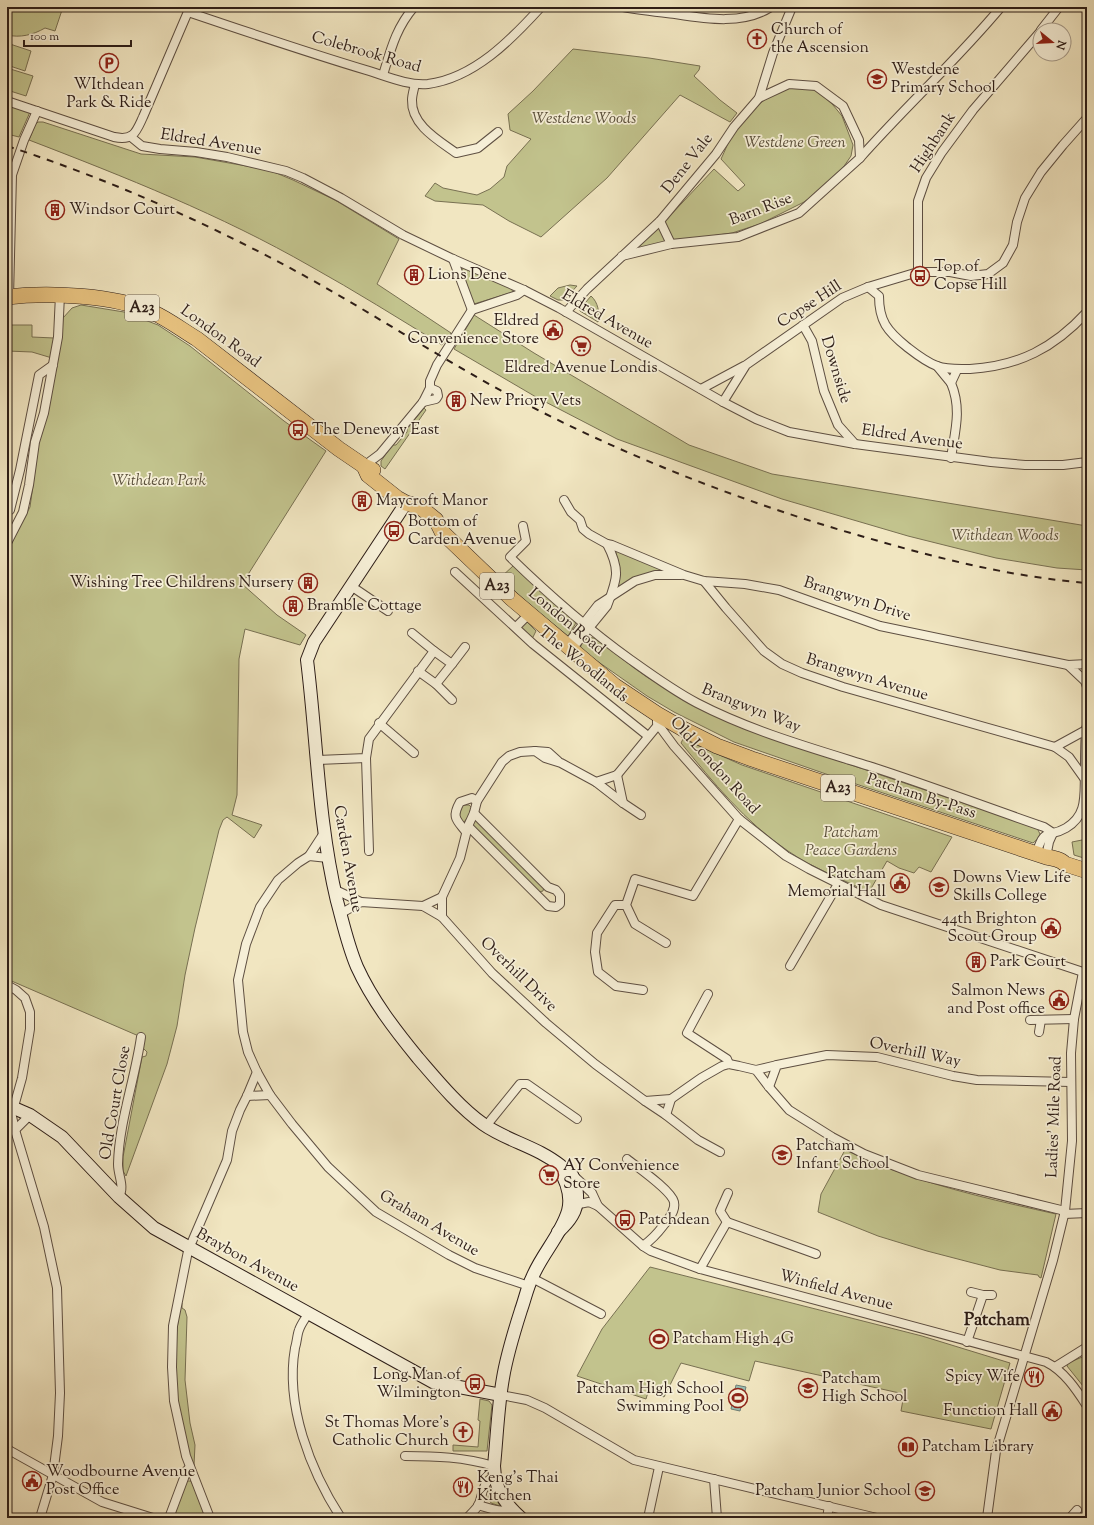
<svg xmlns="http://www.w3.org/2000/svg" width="1094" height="1525" viewBox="0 0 1094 1525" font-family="'Sorts Mill Goudy',serif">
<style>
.green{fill:#c2c38d;stroke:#787052}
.water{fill:#9bbfb4;stroke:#6f7e75}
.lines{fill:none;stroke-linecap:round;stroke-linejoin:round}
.street-casing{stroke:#5e4f42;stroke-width:10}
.secondary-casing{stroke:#2d1d17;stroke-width:14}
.highway-casing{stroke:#2d1d17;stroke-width:16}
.street{stroke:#f6efd7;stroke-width:8}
.secondary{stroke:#f6efd7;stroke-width:12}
.highway{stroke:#e8c380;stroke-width:15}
.rail{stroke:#2d1d17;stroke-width:2;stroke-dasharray:7 7;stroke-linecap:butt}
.labels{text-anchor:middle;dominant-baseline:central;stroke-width:3.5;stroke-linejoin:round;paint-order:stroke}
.shield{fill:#f6efd7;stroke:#695c51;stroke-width:1}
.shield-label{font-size:15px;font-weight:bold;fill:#2d1d17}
.poi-label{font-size:16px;fill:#2d1d17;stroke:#f6efd7;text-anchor:start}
.street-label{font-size:16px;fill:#2d1d17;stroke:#f6efd7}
.park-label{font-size:16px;font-style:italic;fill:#5a4f3a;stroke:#f6efd7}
.quarter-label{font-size:18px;font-weight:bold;fill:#2d1d17;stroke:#f6efd7}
</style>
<rect width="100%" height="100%" fill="#f1e6c1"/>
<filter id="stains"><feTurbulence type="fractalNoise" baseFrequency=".005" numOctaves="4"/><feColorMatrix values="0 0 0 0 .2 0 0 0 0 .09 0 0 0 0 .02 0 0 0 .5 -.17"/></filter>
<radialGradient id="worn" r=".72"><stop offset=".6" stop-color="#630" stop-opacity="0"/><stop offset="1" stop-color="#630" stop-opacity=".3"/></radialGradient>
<g class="green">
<path d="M7 7H63L55 31 45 28C33 35 20 38 7 35Z"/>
<polygon points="7,43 31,51 25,71 7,65"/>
<polygon points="573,49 649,58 700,66 699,70 694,76 720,100 737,113 730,122 680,95 607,178 541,237 509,221 483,205 435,201 425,196 435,183 443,188 477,195 490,189 504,177 507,166 531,139 510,130 508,114 533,91"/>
<polygon points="7,68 33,76 26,96 7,90"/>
<path d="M797 87 808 88 817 90 833 105 842 116 853 145 851 156 838 175 820 191 804 202 760 224 732 233 661 243 635 250 666 220 714 169 738 191 745 185 721 159C725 151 728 142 733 134 747 112 770 90 797 87Z"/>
<polygon points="7,105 30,112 19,137 7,134"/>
<path d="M38 122H43L141 154 195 157 269 170 293 180 335 200 399 239 377 284 451 333 442 345C398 318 355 291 310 266 221 215 125 177 29 140L35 125Z"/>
<polygon points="463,268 511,288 513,292 474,304 473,302 461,271"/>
<polygon points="570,285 577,286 564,300 558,300 550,296 558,288"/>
<path d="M591 296C598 302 600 313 598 322L580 311V309Z"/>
<polygon points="81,305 124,312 158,325 190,346 284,421 326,451 242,584 277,615 306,635 300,645 245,629 239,659 237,795 232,815 262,825 254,838 227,817 223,820 219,830 195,928 185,975 177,1026 167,1064 126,1176 123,1171 123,1157 142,1057 146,1056 147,1052 143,1048 141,1037 7,979 7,552 30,507 39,441 63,318 72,308"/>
<polygon points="474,315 534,353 689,445 772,474 1087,526 1087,570 1057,568 996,558 908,536 782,499 617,439 536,397 454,349"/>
<polygon points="7,325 32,325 32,337 54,338 52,358 32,352 7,351"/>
<polygon points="424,408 426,410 385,469 381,466 381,461 392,445 396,445 407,432 407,429"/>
<path d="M615 550 663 570C645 573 632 579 617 589L620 568Z"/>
<polygon points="513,566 576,623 568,636 536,610 500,578"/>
<polygon points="527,622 536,631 532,639 522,629 521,626"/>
<polygon points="588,637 594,638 647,677 704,711 754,732 1037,828 1041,836 1033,843 826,774 734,742 674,712 647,696 580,649 582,642"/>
<path d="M683 739 742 765 952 837 931 872 919 867 914 873 899 868 887 861 869 892C841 879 813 868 788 851 745 822 713 782 681 743Z"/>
<polygon points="462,805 469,805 472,808 468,817 464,822 460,821 459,817"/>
<polygon points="474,821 476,821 544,887 543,891 539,892 473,827 472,824"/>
<polygon points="1087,839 1087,859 1074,855 1072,842"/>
<path d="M845 1150C862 1157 879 1165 896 1171 948 1190 1002 1202 1056 1214L1041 1278 1039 1277 1038 1275 1000 1270 927 1251 878 1236 818 1212 821 1194Z"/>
<polygon points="650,1267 922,1336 1010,1363 991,1429 901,1411 904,1394 755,1361 749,1381 681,1363 664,1397 649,1389 646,1399 577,1376 602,1329"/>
<path d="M181 1303H182V1308L185 1310 187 1317 185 1380 190 1423 195 1445 194 1465 192 1466C182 1427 172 1387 175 1346 176 1332 179 1317 181 1303Z"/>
<polygon points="1087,1355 1087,1391 1067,1366 1068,1363"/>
<polygon points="480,1399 489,1401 492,1405 487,1451 453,1451 453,1445 478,1447 480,1421 478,1420"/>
<polygon points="186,1481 191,1481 208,1518 172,1518"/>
<polygon points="490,1487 500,1506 491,1503 488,1498"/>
</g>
<polygon class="water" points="736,1385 746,1387 740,1411 731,1409"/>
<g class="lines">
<defs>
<g id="street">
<path d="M623 7C640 10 658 12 675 14 707 19 743 25 771 7"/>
<path d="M188 12C247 32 306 52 366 70 386 76 408 86 428 84 474 78 511 40 541 7"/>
<polyline points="1041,30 1059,7"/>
<path d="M383 75C391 49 396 28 414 7"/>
<path d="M415 84C414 89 412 95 412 100 411 125 438 140 456 153L478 148 498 132"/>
<path d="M7 101 114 137C134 141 136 132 143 117L190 7"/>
<polyline points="131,137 142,146 160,149 196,152 227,157 286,171 303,178 341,198 403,235 453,259 524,290 559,308 723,402 756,419 789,432 855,444 991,462 1025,465 1063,465 1087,462"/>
<path d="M860 158C906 106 957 60 1001 7"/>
<polyline points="660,221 671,244"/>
<polyline points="622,256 671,244 738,237 799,213 860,158 859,140 843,106 816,86 789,84 759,98"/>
<polyline points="453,259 472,310 517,295 524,290"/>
<polyline points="918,272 918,201 926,178 942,152 973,110 1040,32"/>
<path d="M868 287 879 296C879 321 887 331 907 347 916 354 926 362 937 366 947 370 960 369 970 369 1019 366 1054 348 1087 312"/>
<polyline points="9,297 12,175 24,140 37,111"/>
<polyline points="566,312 587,289 660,221 716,154 734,127 759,98 773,53 792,7"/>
<polyline points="803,325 812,341 824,391 838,425 855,444"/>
<polyline points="937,366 951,383"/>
<polyline points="701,389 744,366"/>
<polyline points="423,402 436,399 438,396 437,391 430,388"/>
<polyline points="723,402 746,365 842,298 868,287 918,272 950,272 971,276 988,274 1003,263 1013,245 1017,222 1025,198 1041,172 1063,145 1087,118"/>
<path d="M951 458C955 431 962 409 951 383L957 370"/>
<polyline points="364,466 380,454 423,402 430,388 430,381 437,365 472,310"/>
<polyline points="564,500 571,512 580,520 583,529 589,534 607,544"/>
<polyline points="10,510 20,470 39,375 53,365"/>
<path d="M523 526 526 541 510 557C548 594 588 629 631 660 652 675 674 691 697 703 751 731 811 748 869 766 928 785 986 807 1044 827L1053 833"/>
<polyline points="7,543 23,512 29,485 35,442 44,413 58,337 60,295"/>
<polyline points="455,572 533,644 648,736"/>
<polyline points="704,581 726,608 764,651 782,664 802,673 843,687 1055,747"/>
<polyline points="351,586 388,611"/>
<polyline points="516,627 529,614"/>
<polyline points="412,633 434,651"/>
<polyline points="566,646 598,605 635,581 655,575 681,575"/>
<path d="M571 650 607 606C617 579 621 571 607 544L612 545 684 575 704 581 745 584 779 590 880 626 1068 665"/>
<polyline points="452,664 465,647"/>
<polyline points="1087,664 1068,665 1085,681 1087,687"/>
<polyline points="436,684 452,700"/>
<polyline points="657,714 657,723 674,746 739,819 786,856 809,869 881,905 1083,972 1087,972"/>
<polyline points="379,723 414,753"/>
<polyline points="535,751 548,752 558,761"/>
<polyline points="366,758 369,851"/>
<polyline points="318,760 366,758 369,739 434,651 452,664 436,684 418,671"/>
<polyline points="617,775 623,803"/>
<polyline points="1084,778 1069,757 1055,747 1086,730"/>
<polyline points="596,782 623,803 641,815"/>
<polyline points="468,826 548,906 556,907 560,904 560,895 556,890 548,887 474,813"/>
<path d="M466 832C457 820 451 818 460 802L472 798 477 801"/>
<path d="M1036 854C1045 826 1047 839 1066 828 1088 815 1084 795 1085 773 1085 759 1085 744 1086 730L1087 725"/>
<polyline points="309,856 324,833"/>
<polyline points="1046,857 1049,842 1053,833"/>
<polyline points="328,858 309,856 298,863 278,880 260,907 246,944 238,980 243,1032 248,1052 257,1072 270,1095 292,1124 328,1167 376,1212 449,1255 475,1268 529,1286"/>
<polyline points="335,891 340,892 361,902"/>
<polyline points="626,905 615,905 597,933 595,952 598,972 616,986 643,990"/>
<polyline points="423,906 442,897"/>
<polyline points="340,914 361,902 423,906 442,917 492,973 546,1023 595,1064 645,1101 671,1099 701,1078 722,1066 729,1064 739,1066 756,1070 769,1087 789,1110 832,1137 864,1154 918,1175 1065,1211"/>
<polyline points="442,917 442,897 460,858 468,826 474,813 477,801 502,762 509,756 520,752 535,751 545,758 561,763 596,782 617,775 658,725"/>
<polyline points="666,943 635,924 626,905 635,879 693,896 739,819"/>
<polyline points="790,966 838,884"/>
<polyline points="7,985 16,990 25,998 30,1012 30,1029 22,1078 15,1103 11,1112 15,1130 44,1227 57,1288 60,1393 58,1436 53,1475 40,1518"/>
<polyline points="708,994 687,1033 727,1059 729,1064"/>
<polyline points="1030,1020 1074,1019"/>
<polyline points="1039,1032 1041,1020"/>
<polyline points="756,1070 777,1065"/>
<polyline points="769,1087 777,1065 827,1055 877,1057 953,1076 977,1080 1071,1082"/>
<polyline points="247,1096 270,1095"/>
<polyline points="645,1101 666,1115 698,1140 720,1152"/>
<polyline points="666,1115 671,1099"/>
<polyline points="486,1126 520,1084 527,1084 577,1119"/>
<polyline points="15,1130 30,1115"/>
<path d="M627 1159C637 1167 671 1190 674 1202 676 1211 668 1220 663 1226 657 1234 651 1240 643 1246"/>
<path d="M575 1177 592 1193 598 1206 643 1246 651 1251 700 1269 1046 1362C1064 1371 1076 1389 1087 1406"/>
<path d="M119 1197C125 1186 118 1176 118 1164 119 1122 135 1079 141 1037"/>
<polyline points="572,1202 579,1204 589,1202 598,1206"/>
<polyline points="1064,1214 1087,1213"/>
<polyline points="727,1222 816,1254"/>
<polyline points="727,1222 720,1211 728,1193"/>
<polyline points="700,1269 727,1222"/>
<polyline points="532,1278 601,1314"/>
<polyline points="971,1292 983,1295"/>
<path d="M308 1314C305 1319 301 1324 299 1330 297 1335 297 1342 295 1348 285 1405 310 1470 341 1518"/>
<polyline points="967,1342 983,1295 992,1295"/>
<polyline points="1055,1367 1087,1347"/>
<polyline points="501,1395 527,1400 545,1408 634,1460 877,1518"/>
<polyline points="7,1449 102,1502 153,1518"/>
<path d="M405 1456C435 1456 464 1457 494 1466"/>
<polyline points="714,1479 717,1518"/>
<path d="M478 1505C489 1508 501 1513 512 1509"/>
<polyline points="169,1518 187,1470 190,1467"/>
<polyline points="210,1518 186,1456 174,1401 172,1367 173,1326 188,1251 227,1160 232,1131 240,1110 247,1096 257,1072"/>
<path d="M467 1518C471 1514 475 1510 478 1506 483 1496 482 1480 495 1477"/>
<polyline points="648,1518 659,1467"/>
<polyline points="827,1518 829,1506"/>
<polyline points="987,1518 996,1451 1053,1260 1065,1211 1072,1141 1071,1053 1074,1019 1083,972"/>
<polyline points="1070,1518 1077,1510"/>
</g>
<g id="secondary">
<path d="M406 503 314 642 307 660C317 740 318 822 337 901 343 923 348 946 357 967 372 1000 395 1030 418 1058 437 1080 459 1107 483 1124 507 1141 538 1147 561 1166 565 1169 569 1171 572 1175 575 1181 577 1187 577 1195 578 1211 569 1222 558 1232"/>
<polyline points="7,1105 30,1115 62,1137 119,1197 154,1228 433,1382 501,1395"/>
<path d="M521 1518C504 1503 495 1489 494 1466 497 1436 498 1406 503 1378 507 1354 514 1332 521 1310 525 1299 527 1288 532 1278 541 1255 561 1235 568 1211 572 1196 566 1180 558 1167"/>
</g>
<g id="highway">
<path d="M7 297C48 292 115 295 152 312 168 319 182 330 197 339L339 449 364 466 373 470"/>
<path d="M364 466 368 475 397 498 406 503 420 507 436 520 442 532 512 599 615 686 657 714 685 730 717 746 752 759 1046 857C1053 858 1060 859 1065 864L1087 871"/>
</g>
</defs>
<use href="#street" class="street-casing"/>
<use href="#secondary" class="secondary-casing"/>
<use href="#highway" class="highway-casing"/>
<use href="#street" class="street"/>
<use href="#secondary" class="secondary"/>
<use href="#highway" class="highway"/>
<path class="rail" d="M7 146C99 176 187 214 273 259 360 304 441 360 528 405 637 461 751 505 868 538 940 559 1013 577 1087 583"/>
</g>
<defs>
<symbol id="church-ring" viewBox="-11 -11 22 22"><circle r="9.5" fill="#f6efd7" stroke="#8f2418" stroke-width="1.5"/><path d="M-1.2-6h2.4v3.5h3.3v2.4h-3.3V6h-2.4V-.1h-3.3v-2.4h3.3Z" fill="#8f2418"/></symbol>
<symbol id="parking-ring" viewBox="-11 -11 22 22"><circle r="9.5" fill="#f6efd7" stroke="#8f2418" stroke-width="1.5"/><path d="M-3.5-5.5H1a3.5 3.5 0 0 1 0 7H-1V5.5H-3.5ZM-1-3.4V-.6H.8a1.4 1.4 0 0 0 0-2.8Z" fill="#8f2418"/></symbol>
<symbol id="school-ring" viewBox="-11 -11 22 22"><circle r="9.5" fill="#f6efd7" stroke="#8f2418" stroke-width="1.5"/><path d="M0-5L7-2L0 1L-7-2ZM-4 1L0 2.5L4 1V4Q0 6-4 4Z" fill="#8f2418"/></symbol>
<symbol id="building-ring" viewBox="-11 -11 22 22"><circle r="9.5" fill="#f6efd7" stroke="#8f2418" stroke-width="1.5"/><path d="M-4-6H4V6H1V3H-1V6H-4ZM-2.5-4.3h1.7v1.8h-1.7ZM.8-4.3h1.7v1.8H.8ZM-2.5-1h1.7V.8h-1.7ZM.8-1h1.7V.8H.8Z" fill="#8f2418"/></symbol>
<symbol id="bus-ring" viewBox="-11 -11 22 22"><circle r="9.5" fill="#f6efd7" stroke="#8f2418" stroke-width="1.5"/><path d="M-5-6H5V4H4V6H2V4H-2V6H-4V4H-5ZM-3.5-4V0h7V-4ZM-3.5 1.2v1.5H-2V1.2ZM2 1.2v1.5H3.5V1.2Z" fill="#8f2418"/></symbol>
<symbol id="civic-ring" viewBox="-11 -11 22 22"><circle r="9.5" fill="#f6efd7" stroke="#8f2418" stroke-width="1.5"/><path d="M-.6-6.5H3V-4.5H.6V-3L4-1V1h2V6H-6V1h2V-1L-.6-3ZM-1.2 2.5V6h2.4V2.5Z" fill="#8f2418"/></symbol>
<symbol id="supermarket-ring" viewBox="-11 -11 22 22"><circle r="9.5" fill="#f6efd7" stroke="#8f2418" stroke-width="1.5"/><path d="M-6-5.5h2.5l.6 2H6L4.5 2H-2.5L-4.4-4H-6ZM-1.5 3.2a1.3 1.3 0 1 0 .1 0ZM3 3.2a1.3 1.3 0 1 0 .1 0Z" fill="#8f2418"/></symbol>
<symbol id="university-ring" viewBox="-11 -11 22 22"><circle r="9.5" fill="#f6efd7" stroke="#8f2418" stroke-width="1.5"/><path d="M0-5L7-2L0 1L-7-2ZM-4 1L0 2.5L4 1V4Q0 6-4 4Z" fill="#8f2418"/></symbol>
<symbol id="stadium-ring" viewBox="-11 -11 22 22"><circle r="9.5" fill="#f6efd7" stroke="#8f2418" stroke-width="1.5"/><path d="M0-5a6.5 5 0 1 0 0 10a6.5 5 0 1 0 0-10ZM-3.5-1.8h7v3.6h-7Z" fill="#8f2418"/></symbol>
<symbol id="restaurant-ring" viewBox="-11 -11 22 22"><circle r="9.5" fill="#f6efd7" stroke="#8f2418" stroke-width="1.5"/><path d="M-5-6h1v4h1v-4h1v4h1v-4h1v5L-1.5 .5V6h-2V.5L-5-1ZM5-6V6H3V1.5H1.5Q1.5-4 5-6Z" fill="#8f2418"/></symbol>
<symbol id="library-ring" viewBox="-11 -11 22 22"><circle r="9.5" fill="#f6efd7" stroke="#8f2418" stroke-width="1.5"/><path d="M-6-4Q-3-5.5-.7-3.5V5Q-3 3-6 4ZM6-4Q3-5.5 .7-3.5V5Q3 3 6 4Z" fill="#8f2418"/></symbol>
</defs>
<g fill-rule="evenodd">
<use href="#church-ring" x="746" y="28" width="22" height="22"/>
<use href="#parking-ring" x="98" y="52" width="22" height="22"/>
<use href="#school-ring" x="866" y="68" width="22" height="22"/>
<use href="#building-ring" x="44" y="199" width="22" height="22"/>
<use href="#building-ring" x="403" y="264" width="22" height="22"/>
<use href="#bus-ring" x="909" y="265" width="22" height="22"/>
<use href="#civic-ring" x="542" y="319" width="22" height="22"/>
<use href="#supermarket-ring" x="570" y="335" width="22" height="22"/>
<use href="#building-ring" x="445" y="390" width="22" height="22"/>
<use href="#bus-ring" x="287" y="419" width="22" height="22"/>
<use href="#building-ring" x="351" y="490" width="22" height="22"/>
<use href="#bus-ring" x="383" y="520" width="22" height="22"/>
<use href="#building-ring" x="297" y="572" width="22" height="22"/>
<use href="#building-ring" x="282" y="595" width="22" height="22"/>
<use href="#civic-ring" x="889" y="872" width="22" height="22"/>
<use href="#university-ring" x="928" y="876" width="22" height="22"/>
<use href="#civic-ring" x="1040" y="917" width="22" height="22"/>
<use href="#building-ring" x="965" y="951" width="22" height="22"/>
<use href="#civic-ring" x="1048" y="989" width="22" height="22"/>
<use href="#school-ring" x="771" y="1144" width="22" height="22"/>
<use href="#supermarket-ring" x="538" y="1164" width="22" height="22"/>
<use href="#bus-ring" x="614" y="1209" width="22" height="22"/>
<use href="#stadium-ring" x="648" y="1328" width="22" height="22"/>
<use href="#restaurant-ring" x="1023" y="1366" width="22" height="22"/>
<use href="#bus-ring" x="464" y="1373" width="22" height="22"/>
<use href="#school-ring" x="797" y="1377" width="22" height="22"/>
<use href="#stadium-ring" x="727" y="1387" width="22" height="22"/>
<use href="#civic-ring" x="1041" y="1400" width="22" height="22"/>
<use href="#church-ring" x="452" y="1421" width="22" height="22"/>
<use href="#library-ring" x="897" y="1436" width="22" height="22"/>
<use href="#civic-ring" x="21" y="1470" width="22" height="22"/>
<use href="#restaurant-ring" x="452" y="1476" width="22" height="22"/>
<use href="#school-ring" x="914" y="1480" width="22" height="22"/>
</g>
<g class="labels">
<g class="shield">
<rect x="125" y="295" width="34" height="26" rx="3"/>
<rect x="480" y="573" width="34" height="26" rx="3"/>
<rect x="821" y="775" width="34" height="26" rx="3"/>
</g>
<g class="shield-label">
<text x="142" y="308">A23</text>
<text x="497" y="586">A23</text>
<text x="838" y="788">A23</text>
</g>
<g class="poi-label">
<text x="771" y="30">Church of<tspan x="771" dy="18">the Ascension</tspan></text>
<text x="891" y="70">Westdene<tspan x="891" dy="18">Primary School</tspan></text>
<text x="109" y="85" text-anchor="middle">WIthdean<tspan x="109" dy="18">Park &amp; Ride</tspan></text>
<text x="69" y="210">Windsor Court</text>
<text x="934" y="267">Top of<tspan x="934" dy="18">Copse Hill</tspan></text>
<text x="428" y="275">Lions Dene</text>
<text x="539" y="321" text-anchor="end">Eldred<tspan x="539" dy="18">Convenience Store</tspan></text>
<text x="581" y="368" text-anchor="middle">Eldred Avenue Londis</text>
<text x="470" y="401">New Priory Vets</text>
<text x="312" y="430">The Deneway East</text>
<text x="376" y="501">Maycroft Manor</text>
<text x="408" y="522">Bottom of<tspan x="408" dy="18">Carden Avenue</tspan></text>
<text x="294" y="583" text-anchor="end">Wishing Tree Childrens Nursery</text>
<text x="307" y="606">Bramble Cottage</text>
<text x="886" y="874" text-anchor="end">Patcham<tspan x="886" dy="18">Memorial Hall</tspan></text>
<text x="953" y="878">Downs View Life<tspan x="953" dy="18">Skills College</tspan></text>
<text x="1037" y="919" text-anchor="end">44th Brighton<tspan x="1037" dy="18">Scout Group</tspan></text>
<text x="990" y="962">Park Court</text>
<text x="1045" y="991" text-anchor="end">Salmon News<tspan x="1045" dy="18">and Post office</tspan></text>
<text x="796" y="1146">Patcham<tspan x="796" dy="18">Infant School</tspan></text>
<text x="563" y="1166">AY Convenience<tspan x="563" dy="18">Store</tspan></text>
<text x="639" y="1220">Patchdean</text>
<text x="673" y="1339">Patcham High 4G</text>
<text x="461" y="1375" text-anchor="end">Long Man of<tspan x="461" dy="18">Wilmington</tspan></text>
<text x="1020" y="1377" text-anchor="end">Spicy Wife</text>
<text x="822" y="1379">Patcham<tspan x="822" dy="18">High School</tspan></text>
<text x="724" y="1389" text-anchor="end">Patcham High School<tspan x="724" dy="18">Swimming Pool</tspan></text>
<text x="1038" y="1411" text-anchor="end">Function Hall</text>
<text x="449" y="1423" text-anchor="end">St Thomas More's<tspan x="449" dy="18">Catholic Church</tspan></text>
<text x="922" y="1447">Patcham Library</text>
<text x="46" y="1472">Woodbourne Avenue<tspan x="46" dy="18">Post Office</tspan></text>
<text x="477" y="1478">Keng's Thai<tspan x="477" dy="18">Kitchen</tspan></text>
<text x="911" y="1491" text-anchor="end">Patcham Junior School</text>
</g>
<g class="street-label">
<text transform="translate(366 53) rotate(16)">Colebrook Road</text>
<text transform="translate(211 143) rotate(9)">Eldred Avenue</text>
<text transform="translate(934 143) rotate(-57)">Highbank</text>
<text transform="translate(688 164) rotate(-52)">Dene Vale</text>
<text transform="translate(761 210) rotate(-21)">Barn Rise</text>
<text transform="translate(810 305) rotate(-33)">Copse Hill</text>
<text transform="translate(607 320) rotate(30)">Eldred Avenue</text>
<text transform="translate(220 337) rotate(36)">London Road</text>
<text transform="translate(835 370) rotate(73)">Downside</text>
<text transform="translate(912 438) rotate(8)">Eldred Avenue</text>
<text transform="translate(857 600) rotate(18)">Brangwyn Drive</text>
<text transform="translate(566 622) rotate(40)">London Road</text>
<text transform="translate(583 665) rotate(39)">The Woodlands</text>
<text transform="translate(867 678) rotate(17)">Brangwyn Avenue</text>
<text transform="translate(751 709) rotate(22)">Brangwyn Way</text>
<text transform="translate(714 766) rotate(48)">Old London Road</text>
<text transform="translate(921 797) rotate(18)">Patcham By-Pass</text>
<text transform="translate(347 859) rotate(80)">Carden Avenue</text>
<text transform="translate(518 975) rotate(44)">Overhill Drive</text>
<text transform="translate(915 1053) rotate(12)">Overhill Way</text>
<text transform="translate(116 1103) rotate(-80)">Old Court Close</text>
<text transform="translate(1055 1117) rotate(-88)">Ladies' Mile Road</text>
<text transform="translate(429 1224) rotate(31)">Graham Avenue</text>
<text transform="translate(247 1261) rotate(29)">Braybon Avenue</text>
<text transform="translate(836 1291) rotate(15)">Winfield Avenue</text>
</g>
<g class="park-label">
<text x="584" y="119">Westdene Woods</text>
<text x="795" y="143">Westdene Green</text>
<text x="159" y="481">Withdean Park</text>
<text x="1005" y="536">Withdean Woods</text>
<text x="851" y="833">Patcham<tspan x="851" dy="18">Peace Gardens</tspan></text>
</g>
<g class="quarter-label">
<text x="997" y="1321">Patcham</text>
</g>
</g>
<rect width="1094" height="1525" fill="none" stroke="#f1e6c1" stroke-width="24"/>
<rect x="8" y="8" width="1078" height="1509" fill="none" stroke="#2d1d17" stroke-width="2"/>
<rect x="12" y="12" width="1070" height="1501" fill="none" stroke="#2d1d17"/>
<g transform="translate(1052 42) rotate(108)"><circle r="19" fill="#f6efd7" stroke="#a69b8a"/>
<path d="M0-3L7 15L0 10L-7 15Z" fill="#8f2418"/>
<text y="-6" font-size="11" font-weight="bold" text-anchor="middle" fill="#2d1d17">N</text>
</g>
<path d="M24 40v6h107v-6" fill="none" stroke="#2d1d17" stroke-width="2"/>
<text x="30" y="40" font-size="12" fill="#2d1d17" stroke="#f6efd7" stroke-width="3" paint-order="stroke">100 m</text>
<rect width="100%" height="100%" filter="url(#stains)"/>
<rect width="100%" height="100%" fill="url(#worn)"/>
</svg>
